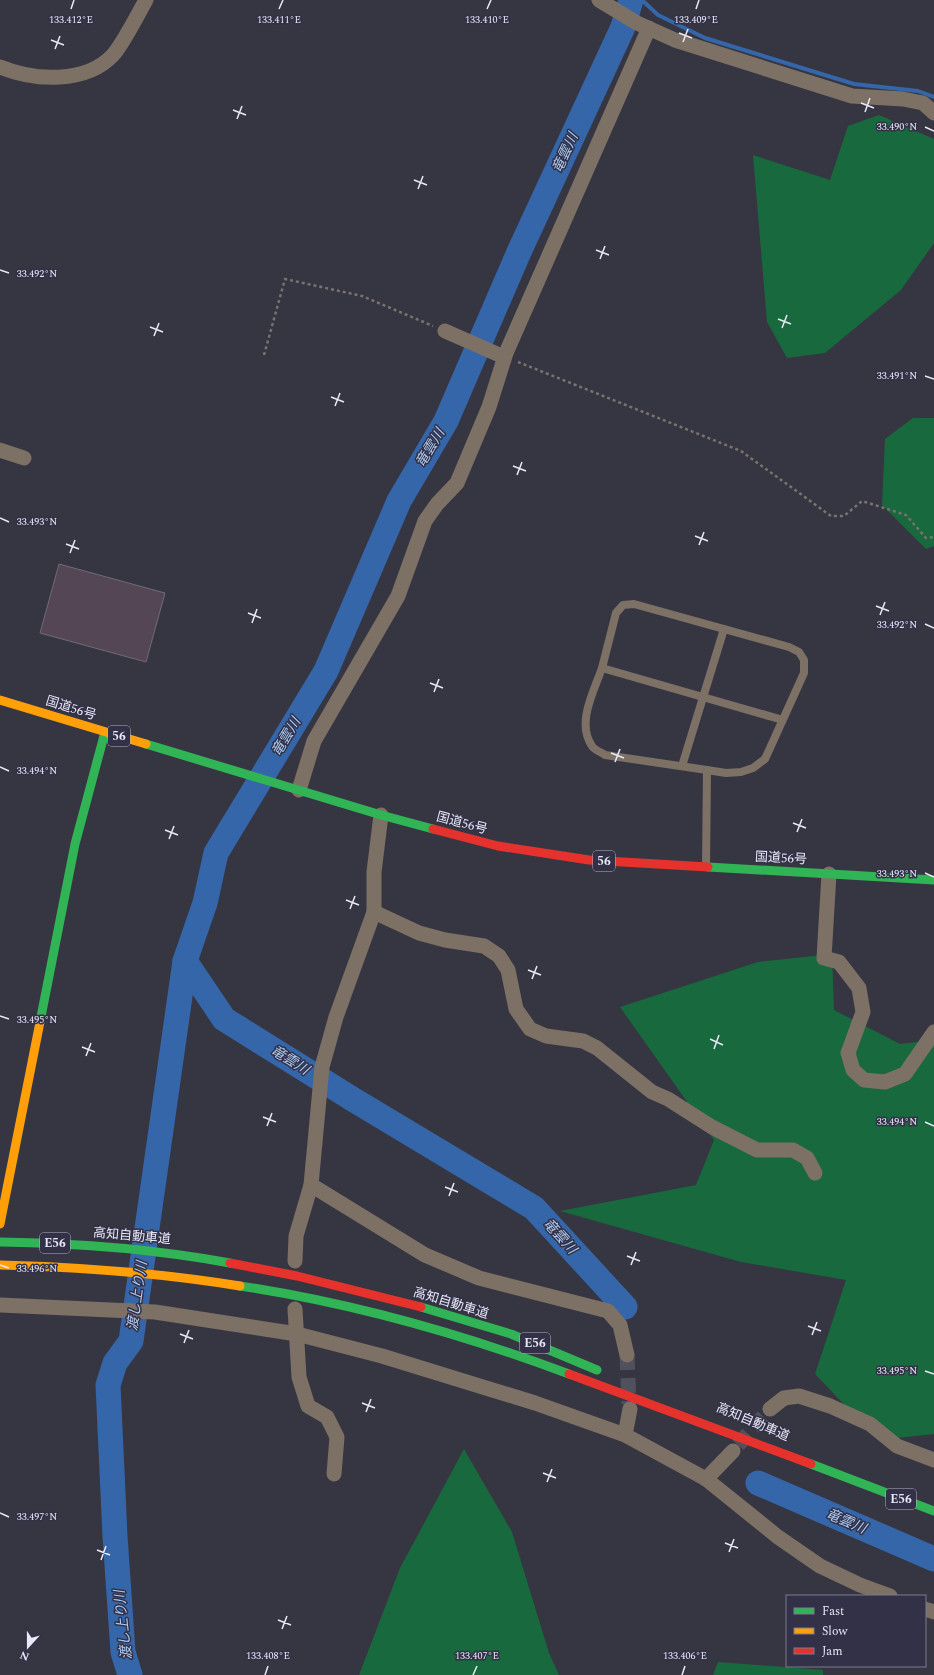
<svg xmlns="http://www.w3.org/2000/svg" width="934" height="1675" viewBox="0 0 934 1675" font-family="Spectral,'Noto Sans JP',serif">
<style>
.green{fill:#18693d}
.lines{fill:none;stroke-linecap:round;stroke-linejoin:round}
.stream{stroke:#3566a9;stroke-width:4}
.river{stroke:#3566a9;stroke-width:25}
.building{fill:#554656;stroke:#706b73}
.street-tunnel{stroke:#51515d;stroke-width:15;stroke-dasharray:15 8;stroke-linecap:butt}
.path{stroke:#7a726d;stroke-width:2.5;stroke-dasharray:3 3;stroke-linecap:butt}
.lane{stroke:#7d7065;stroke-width:8}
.street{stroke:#7d7065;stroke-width:15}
.fast{stroke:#30b455;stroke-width:9}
.slow{stroke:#ff9f0a;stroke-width:9}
.jam{stroke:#e5322d;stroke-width:9}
.ticks{fill:none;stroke:#e8e8f6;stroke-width:1.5}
.labels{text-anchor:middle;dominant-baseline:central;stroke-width:3;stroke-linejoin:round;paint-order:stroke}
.shield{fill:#323147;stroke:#b1b1c2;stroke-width:1}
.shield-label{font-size:12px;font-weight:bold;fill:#e8e8f6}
.street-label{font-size:13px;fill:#e8e8f6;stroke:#323147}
.water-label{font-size:14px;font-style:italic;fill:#b0ccf3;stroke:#323147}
.ticks-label{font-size:10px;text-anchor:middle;fill:#e8e8f6;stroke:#323147;stroke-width:3;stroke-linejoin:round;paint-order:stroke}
</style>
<rect width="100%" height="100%" fill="#363642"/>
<g class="green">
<polygon points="879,115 934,139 934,243 901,290 825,353 787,358 767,322 753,155 830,180 848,126"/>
<polygon points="913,418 934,418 934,546 926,549 882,505 885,439"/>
<polygon points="832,954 834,1010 900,1044 934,1040 934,1434 878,1440 815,1374 846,1280 741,1262 560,1211 696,1185 714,1140 620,1007 758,962"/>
<polygon points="464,1449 512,1532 549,1653 559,1675 359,1675 400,1568"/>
<polygon points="718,1662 823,1670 823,1675 713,1675"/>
</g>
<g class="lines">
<polyline class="stream" points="642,0 658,15 705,38 854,84 918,91 934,97"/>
<g class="river">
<polyline points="185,961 224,1019 354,1100 534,1208 625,1307"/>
<polyline points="758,1483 934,1559"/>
<polyline points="130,1675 123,1652 115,1536 108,1385 115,1363 131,1341 185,961 205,903 216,853 326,671 399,501 446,421 519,252 623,27 631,0"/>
</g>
</g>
<polygon class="building" points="59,564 165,593 146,662 40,633"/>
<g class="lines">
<g class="street-tunnel">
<polyline points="627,1355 629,1404"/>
<polyline points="738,1445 770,1409"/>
</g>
<g class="path">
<polyline points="264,355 285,279 362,296 433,326"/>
<polyline points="518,362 741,451 831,516 844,516 862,501 906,515 926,538 934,537"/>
</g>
<g class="lane">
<path d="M602 668C594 691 576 723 592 746 594 750 601 752 605 755L707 770 706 866"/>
<polyline points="682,766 724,629"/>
<polyline points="707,770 726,773 741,772 753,768 765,759 804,673 804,660 799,652 789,647 634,604 623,605 616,613 602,668 783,720"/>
</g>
<g class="street">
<polyline points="599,0 637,23 675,40 852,96 903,99 923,103 934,113"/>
<path d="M0 67C34 81 86 84 113 55 123 44 138 14 146 0"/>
<polyline points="445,331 504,357"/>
<polyline points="0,450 24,458"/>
<polyline points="299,790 314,741 398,596 425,521 437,504 457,483 489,407 506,353 649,28"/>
<polyline points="829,874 824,958 839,962 859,988 863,1012 848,1053 853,1070 864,1080 885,1082 905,1074 934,1032"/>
<polyline points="374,912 419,933 445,940 484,946 499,956 508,970 516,1009 530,1029 546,1036 583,1041 597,1048 652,1092 668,1099 712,1127 757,1150 793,1150 807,1158 815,1173"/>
<polyline points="311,1185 425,1255 479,1278 608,1311 620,1325 627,1355"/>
<polyline points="295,1261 296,1236 311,1185 322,1067 336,1017 374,912 374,872 381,815"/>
<polyline points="0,1305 155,1312 297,1334 382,1356 535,1403 625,1435"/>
<polyline points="295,1309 299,1377 308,1406 327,1417 337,1437 334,1474"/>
<polyline points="630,1409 625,1435 706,1479 778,1537 820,1566 860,1585 890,1596"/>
<polyline points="770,1409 784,1398 799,1396 830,1406 870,1424 897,1446 934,1460"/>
<polyline points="706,1479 733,1451"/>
<polyline points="925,1609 934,1612"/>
</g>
<g class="fast">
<polyline points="146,744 381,815 433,829"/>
<polyline points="708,867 934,880"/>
<polyline points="40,1022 75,844 105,732"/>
<path d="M0 1242C77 1243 154 1249 230 1263"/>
<path d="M240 1286C353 1303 462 1334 569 1374"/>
<polyline points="421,1307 511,1334 597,1370"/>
<polyline points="811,1464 934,1511"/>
</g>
<g class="slow">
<polyline points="0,700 146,744"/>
<polyline points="0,1224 40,1022"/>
<path d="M0 1265C81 1267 160 1273 240 1286"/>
</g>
<g class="jam">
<polyline points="433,829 498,846 589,860 708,867"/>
<polyline points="230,1263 297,1276 421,1307"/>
<polyline points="569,1374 811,1464"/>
</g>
</g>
<path class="ticks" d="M71 9 74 0M279 9 283 0M487 9 491 0M696 9 699 0M679 33 692 38M51 40 64 45M683 42 688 29M55 49 60 36M861 103 874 108M233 110 246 115M865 112 870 98M237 119 242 106M925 127 934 131M414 180 427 185M418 189 423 176M596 250 609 255M600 259 605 246M0 270 9 273M778 319 791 324M150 327 163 332M782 328 787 315M154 336 159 323M925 376 934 379M331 397 344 402M335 406 340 393M513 466 526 471M517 475 522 462M0 518 9 522M695 536 708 541M66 544 79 549M699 545 704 532M70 553 75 540M876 606 889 611M248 613 261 618M880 615 885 602M252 623 257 609M925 624 934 628M430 683 443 688M434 692 439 679M611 753 624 758M615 762 620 749M0 767 9 771M793 823 806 828M165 830 178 835M797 832 802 819M169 839 174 826M925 873 934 877M346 900 359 905M350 909 355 896M528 970 541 975M532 979 537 966M0 1016 9 1019M710 1039 723 1045M82 1047 95 1052M714 1049 719 1035M86 1056 91 1043M263 1117 276 1122M925 1122 934 1126M267 1126 272 1113M445 1187 458 1192M449 1196 454 1183M627 1256 640 1261M0 1265 9 1268M631 1265 636 1252M808 1326 821 1331M180 1334 193 1339M812 1335 817 1322M184 1343 189 1330M925 1371 934 1374M362 1403 375 1408M366 1412 371 1399M543 1473 556 1478M547 1482 552 1469M0 1513 9 1517M725 1543 738 1548M97 1550 110 1555M729 1552 734 1539M101 1560 106 1546M278 1620 291 1625M282 1629 287 1616M265 1675 268 1666M473 1675 477 1666M682 1675 685 1666"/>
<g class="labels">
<g class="shield">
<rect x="108" y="726" width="22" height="20" rx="3"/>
<rect x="593" y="851" width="22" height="20" rx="3"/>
<rect x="40" y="1233" width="30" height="20" rx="3"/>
<rect x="520" y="1333" width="30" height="20" rx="3"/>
<rect x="886" y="1489" width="30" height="20" rx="3"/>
</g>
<g class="shield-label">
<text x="119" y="736">56</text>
<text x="604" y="861">56</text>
<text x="55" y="1243">E56</text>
<text x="535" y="1343">E56</text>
<text x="901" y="1499">E56</text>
</g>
<g class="street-label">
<text transform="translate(71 708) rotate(17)">国道56号</text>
<text transform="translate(462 823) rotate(15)">国道56号</text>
<text transform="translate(781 858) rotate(3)">国道56号</text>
<text transform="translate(132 1236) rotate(5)">高知自動車道</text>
<text transform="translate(451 1303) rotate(17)">高知自動車道</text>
<text transform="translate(753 1422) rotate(23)">高知自動車道</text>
</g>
<g class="water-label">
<text transform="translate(565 153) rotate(-65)">竜雲川</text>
<text transform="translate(430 448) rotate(-59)">竜雲川</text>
<text transform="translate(286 737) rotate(-59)">竜雲川</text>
<text transform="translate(290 1060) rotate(32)">竜雲川</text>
<text transform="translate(560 1236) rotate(48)">竜雲川</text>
<text transform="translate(137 1296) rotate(-82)">渡し上り川</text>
<text transform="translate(846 1521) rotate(23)">竜雲川</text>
<text transform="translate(123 1625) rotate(-96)">渡し上り川</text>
</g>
</g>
<g class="ticks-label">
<text x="279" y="23">133.411°E</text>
<text x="71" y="23">133.412°E</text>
<text x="487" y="23">133.410°E</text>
<text x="696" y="23">133.409°E</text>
<text x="897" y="130">33.490°N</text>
<text x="37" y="277">33.492°N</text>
<text x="897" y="379">33.491°N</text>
<text x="37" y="525">33.493°N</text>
<text x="897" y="628">33.492°N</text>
<text x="37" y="774">33.494°N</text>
<text x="897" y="877">33.493°N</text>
<text x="37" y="1023">33.495°N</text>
<text x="897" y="1125">33.494°N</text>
<text x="37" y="1272">33.496°N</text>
<text x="897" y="1374">33.495°N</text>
<text x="37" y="1520">33.497°N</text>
<text x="268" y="1659">133.408°E</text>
<text x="477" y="1659">133.407°E</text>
<text x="685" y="1659">133.406°E</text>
</g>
<rect x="786" y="1595" width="140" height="72" fill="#323147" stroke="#7b7a8d"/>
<rect x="794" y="1608" width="20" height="6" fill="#30b455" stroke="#7b7a8d"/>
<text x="822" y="1615" font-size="12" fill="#e8e8f6">Fast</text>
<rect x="794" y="1628" width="20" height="6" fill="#ff9f0a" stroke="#7b7a8d"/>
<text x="822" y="1635" font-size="12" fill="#e8e8f6">Slow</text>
<rect x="794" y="1648" width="20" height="6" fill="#e5322d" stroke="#7b7a8d"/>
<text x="822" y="1655" font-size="12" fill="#e8e8f6">Jam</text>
<g transform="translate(28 1647) rotate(201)" stroke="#323147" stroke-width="3" paint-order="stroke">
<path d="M0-3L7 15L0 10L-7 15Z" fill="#e8e8f6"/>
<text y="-6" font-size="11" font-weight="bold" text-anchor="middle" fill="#e8e8f6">N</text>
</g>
</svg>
